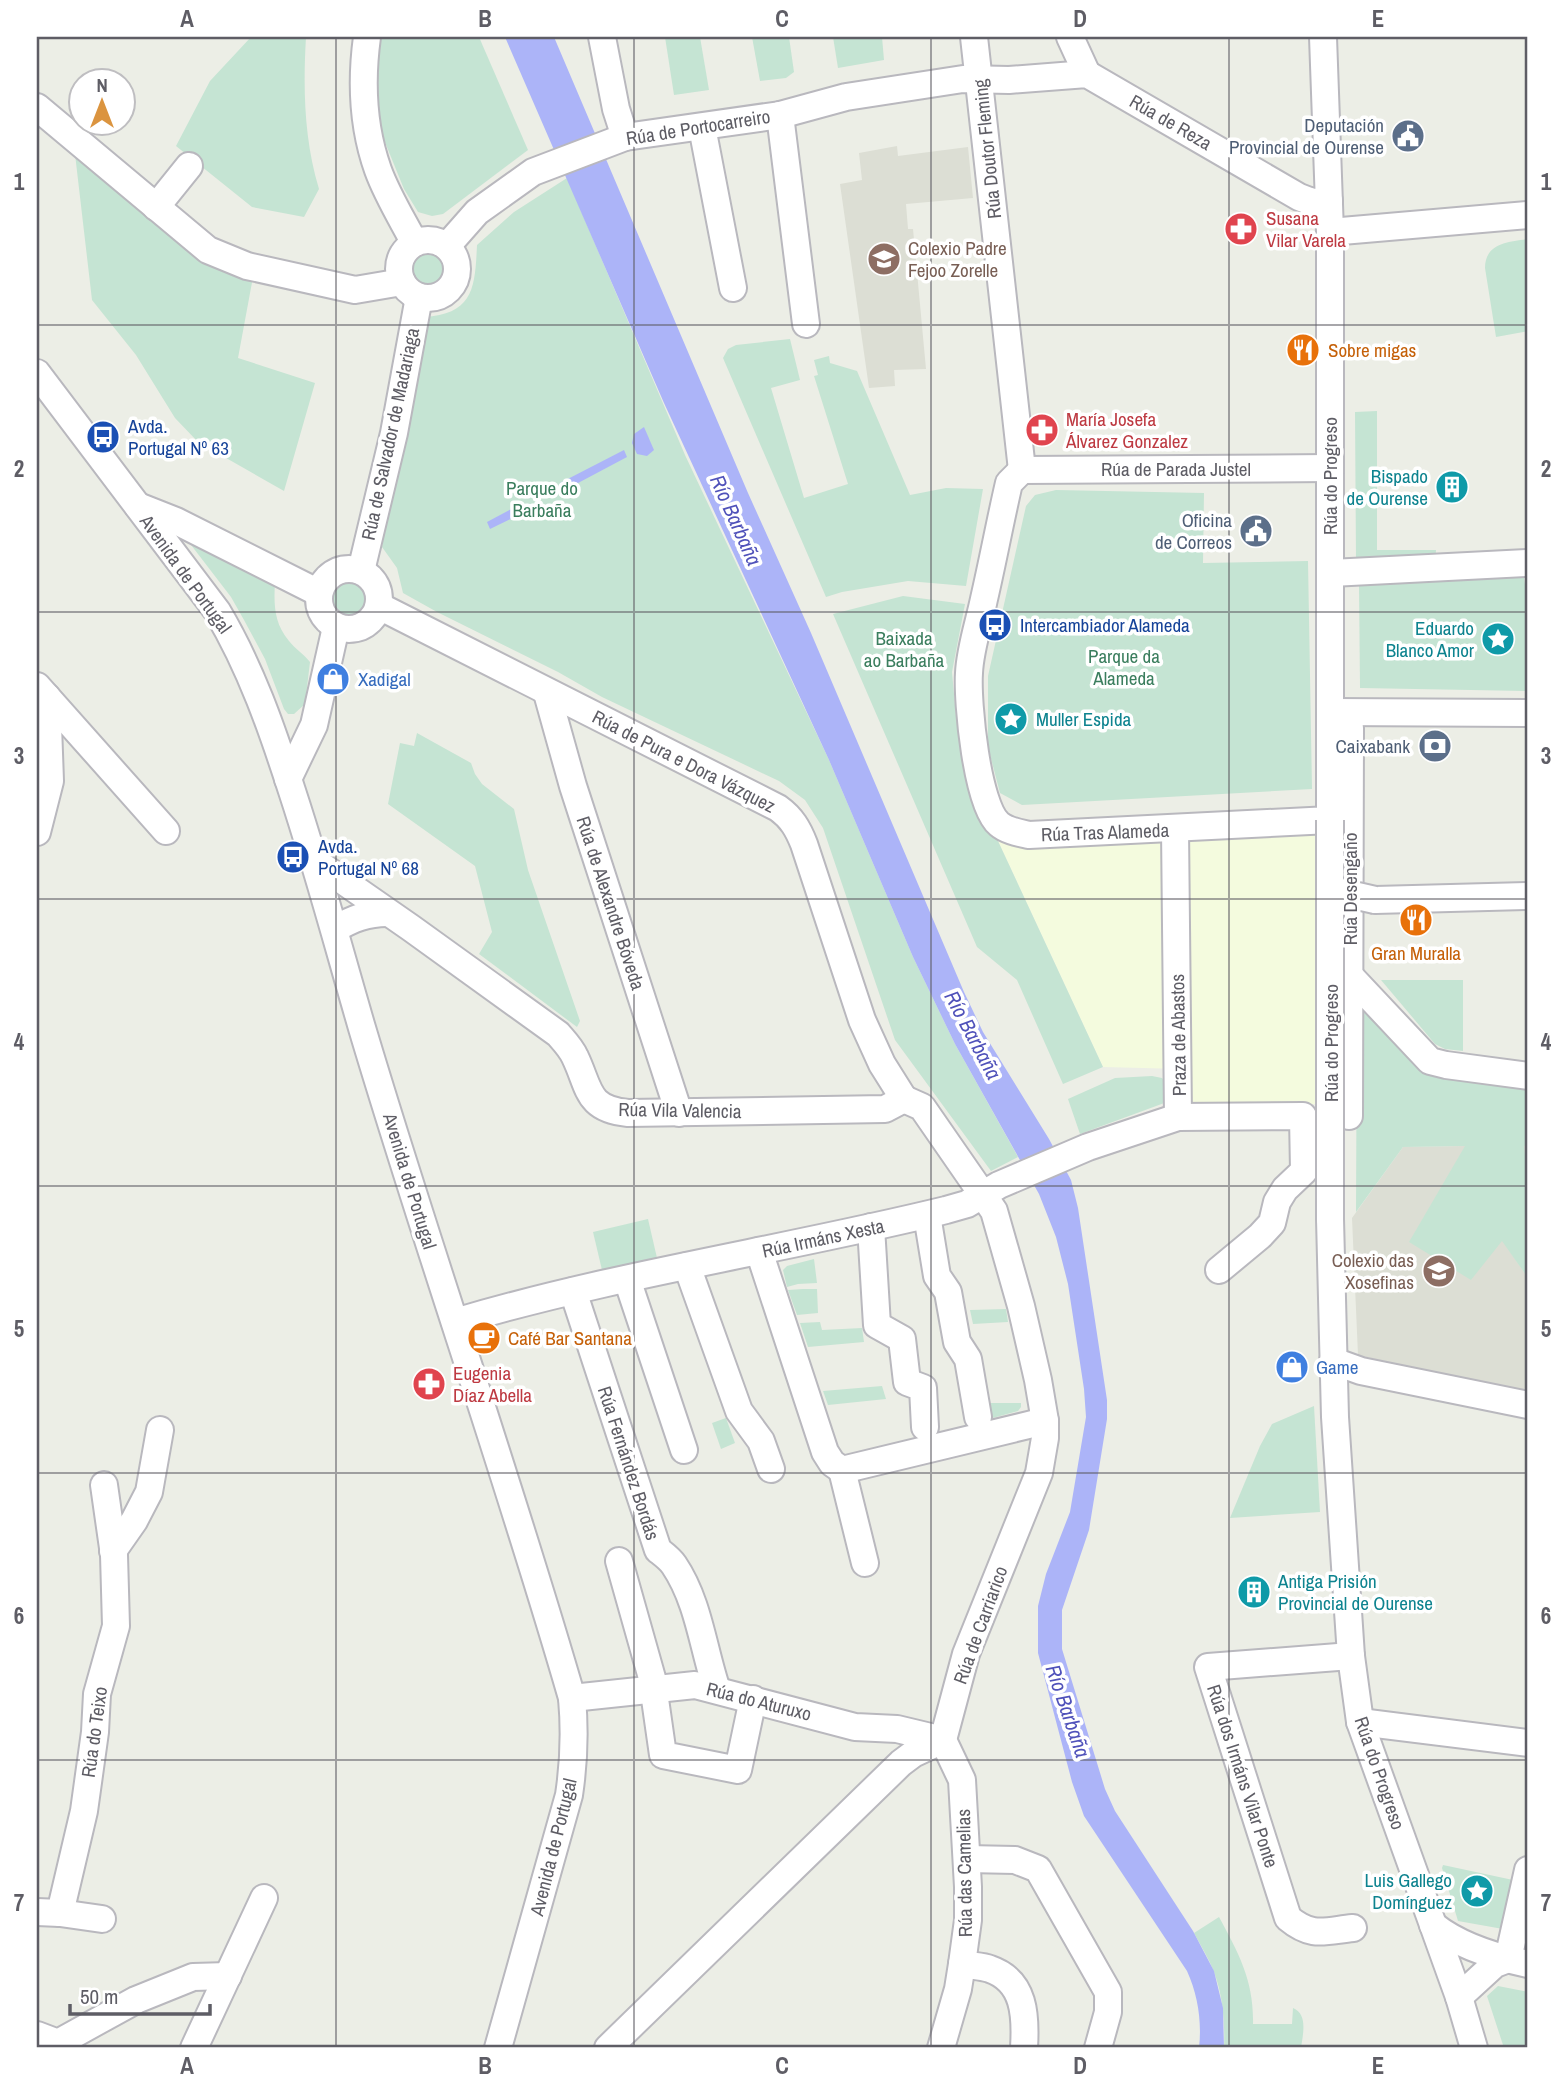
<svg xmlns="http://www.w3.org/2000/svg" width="1565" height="2085" viewBox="0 0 1565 2085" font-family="'Archivo Narrow',sans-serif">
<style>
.commercial{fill:#f4fbde}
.education{fill:#dcded4}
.green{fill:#c5e4d3}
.water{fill:#acb4f8}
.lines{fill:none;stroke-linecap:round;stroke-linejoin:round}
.minor-casing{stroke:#b9b8be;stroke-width:30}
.minor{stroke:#fff;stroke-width:26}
.minor-bridge-casing{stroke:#b9b8be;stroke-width:30;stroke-linecap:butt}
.minor-bridge{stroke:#fff;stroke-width:26}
.grid{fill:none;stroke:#5e5d65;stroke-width:2;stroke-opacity:0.55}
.labels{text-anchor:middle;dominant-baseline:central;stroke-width:7;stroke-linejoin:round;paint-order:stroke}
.street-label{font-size:19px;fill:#5e5d65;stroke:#fff}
.service-label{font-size:19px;fill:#4e5e75;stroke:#fff;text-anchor:end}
.health-label{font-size:19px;fill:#be3a42;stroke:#fff;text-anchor:start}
.education-label{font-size:19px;fill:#785e54;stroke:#fff;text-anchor:start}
.food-label{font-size:19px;fill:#c56008;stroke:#fff;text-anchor:start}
.transit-label{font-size:19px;fill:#164399;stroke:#fff;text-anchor:start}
.culture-label{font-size:19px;fill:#0d838f;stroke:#fff;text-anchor:end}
.park-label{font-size:19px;fill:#3b7e5e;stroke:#fff}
.shop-label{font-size:19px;fill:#366cbe;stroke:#fff;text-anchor:start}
.water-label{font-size:21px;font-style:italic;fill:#5052ba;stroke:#fff}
.neatline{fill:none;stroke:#5e5d65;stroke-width:2.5}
.grid-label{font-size:23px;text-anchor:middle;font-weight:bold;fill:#5e5d65}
</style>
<rect width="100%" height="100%" fill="#eceee6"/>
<polygon class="commercial" points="1316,831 1318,1104 1183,1105 1182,1069 1103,1067 998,841 1024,845"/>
<g class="education">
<polygon points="897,146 898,156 968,147 973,198 906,204 908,229 913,229 926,369 894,370 895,386 869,388 840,184 862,180 859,153"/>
<polygon points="1528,1145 1528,1219 1503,1241 1528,1278 1528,1395 1358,1355 1352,1218 1403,1147"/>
</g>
<g class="green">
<path d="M251 37H306C303 89 304 139 319 189L304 217 252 207 176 146 210 81Z"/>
<polygon points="376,37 479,37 528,150 443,214 432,216 418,212 404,189 380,130 374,47"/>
<polygon points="665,37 700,37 709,90 674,95"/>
<polygon points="752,37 789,37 794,72 786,78 760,81"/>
<polygon points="833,37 882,37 884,60 838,68"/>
<polygon points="75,154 189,252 253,277 238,358 315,383 284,491 198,442 175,418 136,355 92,300"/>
<path d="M567 178 685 455 829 760 913 957 955 1044 1018 1157 991 1171 895 1040 823 828 805 800 779 781 602 697 558 672 437 612 403 593 397 568 382 547 424 317C474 314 475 287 477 245L514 212Z"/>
<path d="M1528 239V331L1496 337 1485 268C1485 243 1509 242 1528 239Z"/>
<circle cx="427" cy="269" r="19"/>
<polygon points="790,339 800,380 771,388 804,498 848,484 814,376 818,375 814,360 829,356 830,363 857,371 910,495 946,488 983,489 966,586 908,581 842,592 826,597 723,358 728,349 736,345"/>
<polygon points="1377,411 1377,550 1436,550 1435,563 1356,560 1355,412"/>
<polygon points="1056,490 1204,493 1203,563 1308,561 1312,789 1022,805 1000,793 988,747 988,676 1026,506 1035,495"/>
<path d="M188 541 275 580C274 603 273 622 289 641 295 649 304 654 310 662L305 704 294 714H288L284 709 265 659 244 620 231 597Z"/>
<polygon points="1523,571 1528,604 1528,691 1360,688 1359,585"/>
<circle cx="348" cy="597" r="19"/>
<polygon points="903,596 965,604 952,672 956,716 970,797 986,828 998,841 1103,1067 1063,1084 1017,980 977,947 833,614"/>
<polygon points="417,733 471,763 475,774 482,784 514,809 528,870 580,1021 577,1027 479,954 492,932 475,866 388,804 400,743 414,746"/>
<polygon points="1381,980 1463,980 1463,1051 1445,1049 1435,1044"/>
<polygon points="1357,986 1423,1069 1528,1085 1528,1145 1524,1146 1528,1181 1528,1278 1502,1241 1471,1280 1409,1242 1465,1146 1403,1147 1356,1212"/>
<polygon points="1152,1076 1162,1078 1165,1082 1167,1102 1080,1134 1068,1099 1115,1078"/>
<polygon points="648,1219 657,1258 602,1270 593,1232"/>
<polygon points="814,1259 817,1283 798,1284 787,1287 783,1270 787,1266"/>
<polygon points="803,1289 817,1289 818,1313 797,1315 788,1290"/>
<polygon points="1006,1309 1008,1322 973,1324 970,1310"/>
<polygon points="820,1322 822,1330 862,1328 864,1342 808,1347 800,1323"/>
<polygon points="882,1386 886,1399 828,1405 823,1391"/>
<polygon points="986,1403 1021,1403 1021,1407 1018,1411 989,1419"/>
<polygon points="1314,1406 1320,1512 1230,1518 1260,1446 1272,1424"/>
<polygon points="726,1418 735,1443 721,1449 712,1423"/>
<polygon points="1443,1865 1513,1880 1503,1929 1458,1921 1442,1868"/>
<path d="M1219 1917C1239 1954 1254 1981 1253 2024H1292L1293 2008C1308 2014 1303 2034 1301 2048H1224C1225 2023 1223 1996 1214 1972 1209 1959 1201 1946 1194 1933Z"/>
<polygon points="1498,1986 1528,1992 1528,2048 1504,2048 1487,1996"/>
</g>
<g class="water">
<path d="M505 37H554L748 493 811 633 964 992 983 1032 1049 1139 1071 1180 1078 1208 1107 1400V1419L1089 1530 1062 1610V1649L1105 1789 1115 1811 1193 1931 1214 1971 1223 2008 1224 2048H1199C1202 2022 1198 1995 1187 1971L1084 1816 1072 1782 1038 1653V1606L1046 1574 1070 1512 1086 1417 1084 1389 1068 1284 1056 1237 1039 1194 955 1044 913 957 829 760 664 403Z"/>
<polygon points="644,427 654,450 647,456 637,454 632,443 634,434"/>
<polygon points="624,450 627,457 563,491 560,483"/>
<polygon points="515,507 519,515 490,529 487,522"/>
</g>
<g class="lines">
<defs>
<g id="minor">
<path d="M367 37C361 81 363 128 378 170 387 195 402 219 414 242"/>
<polyline points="602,37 616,109 625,137"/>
<polyline points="974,37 1022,470"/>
<polyline points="1070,37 1087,74"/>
<polyline points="37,107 208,250 247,266 355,290 402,282"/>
<polyline points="780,115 806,324"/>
<polyline points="702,127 733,288"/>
<polyline points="156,207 189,166"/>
<polyline points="1330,232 1528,215"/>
<circle cx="428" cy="269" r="29"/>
<polyline points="447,246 477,212 533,172 625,137 780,115 846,97 963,79 1009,80 1087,74 1299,197 1312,202 1329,201"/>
<path d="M37 373 217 611C251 668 272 729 292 791 318 870 339 949 362 1028 429 1253 507 1473 572 1698 575 1731 574 1762 569 1795L498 2048"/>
<path d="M1022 470 1009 483C1000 522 993 560 984 599 979 623 970 649 969 673 967 702 977 806 999 824 1007 831 1020 833 1029 835L1330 820V232L1323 37"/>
<polyline points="1022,470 1330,468"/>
<polyline points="138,506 176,521 319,593"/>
<circle cx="349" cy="599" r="30"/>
<polyline points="361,571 394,433 419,297"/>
<polyline points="1331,573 1528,563"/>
<path d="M379 606 778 808C792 818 798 829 804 844L862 1020 882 1064 904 1099"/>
<polyline points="37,686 166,831"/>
<polyline points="547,693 573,786 679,1113"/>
<polyline points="1331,712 1350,728 1349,1116"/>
<polyline points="1331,712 1528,713"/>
<polyline points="288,779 314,725 336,627"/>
<polyline points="1175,829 1178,1117"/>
<polyline points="37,832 50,781 47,697"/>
<path d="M316 862 411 928 558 1034C564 1041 571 1048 575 1057 590 1088 586 1109 628 1113L885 1109 904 1099 922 1107 994 1211 1021 1306 1038 1380 1045 1421V1438L1039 1473 966 1654 943 1740"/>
<polyline points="1375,900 1528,896"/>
<path d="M335 929C352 919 367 913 387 913"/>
<polyline points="1350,976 1430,1061 1446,1065 1528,1076"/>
<polyline points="927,1215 937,1276 948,1292 957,1342 968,1359 978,1417"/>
<polyline points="1330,1219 1335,1417 1351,1656 1360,1722 1459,1997 1474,2048"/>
<polyline points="871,1227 877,1325 902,1339 907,1382 923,1388 925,1427"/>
<polyline points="759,1251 825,1452 832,1463 842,1470"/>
<polyline points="687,1266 739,1411 761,1441 771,1469"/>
<polyline points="627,1279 684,1450"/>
<path d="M573 1291 658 1550C663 1554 670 1559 674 1565 699 1602 703 1649 717 1690"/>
<path d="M455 1322C616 1274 783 1250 946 1210L967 1204 999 1185 1088 1147 1178 1117 1303 1116 1304 1171 1285 1189 1277 1202 1272 1223 1260 1236 1219 1270"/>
<polyline points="1333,1361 1361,1371 1528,1405"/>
<polyline points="842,1470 1045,1421"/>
<polyline points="842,1470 865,1563"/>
<polyline points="113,1551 134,1521 149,1492 160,1430"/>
<polyline points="619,1561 652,1678 663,1755 738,1770 753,1699"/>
<path d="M1351 1656 1208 1667 1288 1918C1312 1938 1324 1931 1353 1928"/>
<polyline points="572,1698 695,1685 855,1727 897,1729 943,1740"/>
<polyline points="1360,1722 1528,1743"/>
<polyline points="967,1859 1015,1860 1038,1869 1108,1992 1108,2012 1098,2048"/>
<polyline points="37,1912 60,1913 102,1919"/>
<polyline points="60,1913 84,1811 95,1732 97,1694 116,1626 114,1555 104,1485"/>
<path d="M1433 1925C1459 1946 1495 1957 1528 1964"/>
<polyline points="1508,1959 1528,1870"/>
<path d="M962 1964C971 1966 982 1966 990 1969 1025 1981 1026 2016 1024 2048"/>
<polyline points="1459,1997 1495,1964 1508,1959"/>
<polyline points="37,2035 58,2043 136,2000 193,1977 228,1976"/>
<polyline points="194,2048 264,1898"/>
<polyline points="608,2048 901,1763 913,1754 943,1740"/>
<polyline points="941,2048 958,1989 962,1964 968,1920 968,1887 962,1780 943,1740"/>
</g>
</defs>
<use href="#minor" class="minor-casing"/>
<use href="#minor" class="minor"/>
<defs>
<g id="minor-bridge">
<polyline points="1331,890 1375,900"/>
<polyline points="1330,1219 1330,820"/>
</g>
</defs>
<use href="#minor-bridge" class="minor-bridge-casing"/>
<use href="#minor-bridge" class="minor-bridge"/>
</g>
<path class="grid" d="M336 37V2048M634 37V2048M931 37V2048M1229 37V2048M37 325H1528M37 612H1528M37 899H1528M37 1186H1528M37 1473H1528M37 1760H1528"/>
<defs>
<symbol id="civic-disc" viewBox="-11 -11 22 22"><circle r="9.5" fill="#5c6f8a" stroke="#fff"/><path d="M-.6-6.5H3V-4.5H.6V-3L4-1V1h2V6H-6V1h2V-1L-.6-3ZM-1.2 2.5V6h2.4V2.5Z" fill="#fff"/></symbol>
<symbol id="pharmacy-disc" viewBox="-11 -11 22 22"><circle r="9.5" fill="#e0444e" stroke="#fff"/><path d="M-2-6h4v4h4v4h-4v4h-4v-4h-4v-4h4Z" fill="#fff"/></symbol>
<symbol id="school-disc" viewBox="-11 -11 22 22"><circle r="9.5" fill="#8d6e63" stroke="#fff"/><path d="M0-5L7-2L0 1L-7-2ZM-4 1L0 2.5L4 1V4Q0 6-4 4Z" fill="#fff"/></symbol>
<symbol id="restaurant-disc" viewBox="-11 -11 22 22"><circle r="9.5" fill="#e8710a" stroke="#fff"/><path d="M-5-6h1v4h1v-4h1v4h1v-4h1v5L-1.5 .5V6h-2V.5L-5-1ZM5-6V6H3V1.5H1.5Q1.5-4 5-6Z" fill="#fff"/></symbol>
<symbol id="bus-disc" viewBox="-11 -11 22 22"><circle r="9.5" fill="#1a4fb4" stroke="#fff"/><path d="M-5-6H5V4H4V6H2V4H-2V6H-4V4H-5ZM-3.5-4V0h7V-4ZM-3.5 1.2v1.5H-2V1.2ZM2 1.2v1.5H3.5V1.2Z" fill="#fff"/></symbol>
<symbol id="building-disc" viewBox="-11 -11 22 22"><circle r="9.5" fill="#0f9aa8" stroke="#fff"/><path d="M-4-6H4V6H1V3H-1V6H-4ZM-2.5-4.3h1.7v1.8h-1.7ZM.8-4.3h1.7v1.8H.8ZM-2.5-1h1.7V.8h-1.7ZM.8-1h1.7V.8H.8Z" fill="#fff"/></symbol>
<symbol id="sight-disc" viewBox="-11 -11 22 22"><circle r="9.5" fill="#0f9aa8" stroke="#fff"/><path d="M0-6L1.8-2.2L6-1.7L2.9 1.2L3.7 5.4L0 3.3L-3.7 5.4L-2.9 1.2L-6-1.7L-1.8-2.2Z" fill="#fff"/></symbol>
<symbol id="shop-disc" viewBox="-11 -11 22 22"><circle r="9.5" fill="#3f7fe0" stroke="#fff"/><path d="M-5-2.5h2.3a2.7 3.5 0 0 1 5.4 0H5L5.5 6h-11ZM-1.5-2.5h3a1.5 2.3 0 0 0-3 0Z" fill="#fff"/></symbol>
<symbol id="bank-disc" viewBox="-11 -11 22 22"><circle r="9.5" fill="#5c6f8a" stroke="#fff"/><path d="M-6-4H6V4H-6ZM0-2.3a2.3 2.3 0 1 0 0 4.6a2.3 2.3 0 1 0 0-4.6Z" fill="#fff"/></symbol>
<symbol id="cafe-disc" viewBox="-11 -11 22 22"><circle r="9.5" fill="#e8710a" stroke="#fff"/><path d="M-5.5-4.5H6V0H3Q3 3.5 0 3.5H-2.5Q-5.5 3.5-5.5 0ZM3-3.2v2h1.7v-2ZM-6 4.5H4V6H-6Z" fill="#fff"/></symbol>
</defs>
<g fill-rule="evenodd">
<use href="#civic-disc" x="1389" y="117" width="38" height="38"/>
<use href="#pharmacy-disc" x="1222" y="210" width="38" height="38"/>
<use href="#school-disc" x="865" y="240" width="38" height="38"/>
<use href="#restaurant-disc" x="1284" y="331" width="38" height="38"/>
<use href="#pharmacy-disc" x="1023" y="411" width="38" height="38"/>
<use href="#bus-disc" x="84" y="418" width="38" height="38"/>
<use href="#building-disc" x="1433" y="468" width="38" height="38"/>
<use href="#civic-disc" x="1237" y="512" width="38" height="38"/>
<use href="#bus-disc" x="976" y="606" width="38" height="38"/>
<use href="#sight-disc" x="1479" y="620" width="38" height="38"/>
<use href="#shop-disc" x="314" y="660" width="38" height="38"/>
<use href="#sight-disc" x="992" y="700" width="38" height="38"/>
<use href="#bank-disc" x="1416" y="727" width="38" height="38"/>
<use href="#bus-disc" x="274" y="838" width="38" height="38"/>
<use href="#restaurant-disc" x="1397" y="901" width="38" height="38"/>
<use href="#school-disc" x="1420" y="1252" width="38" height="38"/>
<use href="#cafe-disc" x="465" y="1319" width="38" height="38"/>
<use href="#shop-disc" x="1273" y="1348" width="38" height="38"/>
<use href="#pharmacy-disc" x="410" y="1365" width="38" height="38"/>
<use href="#building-disc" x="1235" y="1573" width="38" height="38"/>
<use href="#sight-disc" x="1458" y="1872" width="38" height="38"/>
</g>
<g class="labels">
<g class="street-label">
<text transform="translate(1171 122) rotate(30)">Rúa de Reza</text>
<text transform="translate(698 127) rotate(-9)">Rúa de Portocarreiro</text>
<text transform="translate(987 149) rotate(-96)">Rúa Doutor Fleming</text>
<text transform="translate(390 434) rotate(-78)">Rúa de Salvador de Madariaga</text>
<text x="1176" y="469">Rúa de Parada Justel</text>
<text transform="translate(1330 476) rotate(-90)">Rúa do Progreso</text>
<text transform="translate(186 574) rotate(54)">Avenida de Portugal</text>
<text transform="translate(684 761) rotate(27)">Rúa de Pura e Dora Vázquez</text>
<text transform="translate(1105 832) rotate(-2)">Rúa Tras Alameda</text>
<text transform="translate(1350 889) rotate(-90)">Rúa Desengaño</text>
<text transform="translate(611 903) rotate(72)">Rúa de Alexandre Bóveda</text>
<text transform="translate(1178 1035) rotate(-91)">Praza de Abastos</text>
<text transform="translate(1331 1043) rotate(-90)">Rúa do Progreso</text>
<text transform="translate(680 1110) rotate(1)">Rúa Vila Valencia</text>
<text transform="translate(410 1181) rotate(73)">Avenida de Portugal</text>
<text transform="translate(823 1238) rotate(-12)">Rúa Irmáns Xesta</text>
<text transform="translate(629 1463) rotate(72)">Rúa Fernández Bordás</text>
<text transform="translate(980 1625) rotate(-70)">Rúa de Carriarico</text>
<text transform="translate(759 1701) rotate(14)">Rúa do Aturuxo</text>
<text transform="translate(94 1732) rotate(-82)">Rúa do Teixo</text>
<text transform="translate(1380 1773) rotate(71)">Rúa do Progreso</text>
<text transform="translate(1243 1776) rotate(72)">Rúa dos Irmáns Vilar Ponte</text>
<text transform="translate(553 1847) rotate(-76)">Avenida de Portugal</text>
<text transform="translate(964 1873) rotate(-91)">Rúa das Camelias</text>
</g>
<g class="service-label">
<text x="1384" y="125">Deputación<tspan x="1384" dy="22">Provincial de Ourense</tspan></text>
<text x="1232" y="520">Oficina<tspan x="1232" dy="22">de Correos</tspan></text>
<text x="1410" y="746">Caixabank</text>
</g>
<g class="health-label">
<text x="1266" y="218">Susana<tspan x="1266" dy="22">Vilar Varela</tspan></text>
<text x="1066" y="419">María Josefa<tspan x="1066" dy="22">Álvarez Gonzalez</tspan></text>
<text x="453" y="1373">Eugenia<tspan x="453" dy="22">Díaz Abella</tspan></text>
</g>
<g class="education-label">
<text x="908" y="248">Colexio Padre<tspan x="908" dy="22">Fejoo Zorelle</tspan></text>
<text x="1414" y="1260" text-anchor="end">Colexio das<tspan x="1414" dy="22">Xosefinas</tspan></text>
</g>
<g class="food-label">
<text x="1328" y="350">Sobre migas</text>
<text x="1416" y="953" text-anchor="middle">Gran Muralla</text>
<text x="508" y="1338">Café Bar Santana</text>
</g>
<g class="transit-label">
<text x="128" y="426">Avda.<tspan x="128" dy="22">Portugal Nº 63</tspan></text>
<text x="1020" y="625">Intercambiador Alameda</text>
<text x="318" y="846">Avda.<tspan x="318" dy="22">Portugal Nº 68</tspan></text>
</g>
<g class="culture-label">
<text x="1428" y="476">Bispado<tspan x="1428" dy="22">de Ourense</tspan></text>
<text x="1474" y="628">Eduardo<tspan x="1474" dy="22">Blanco Amor</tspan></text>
<text x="1036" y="719" text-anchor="start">Muller Espida</text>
<text x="1278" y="1581" text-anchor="start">Antiga Prisión<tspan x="1278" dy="22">Provincial de Ourense</tspan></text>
<text x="1452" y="1880">Luis Gallego<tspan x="1452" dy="22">Domínguez</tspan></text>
</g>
<g class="park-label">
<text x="542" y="488">Parque do<tspan x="542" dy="22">Barbaña</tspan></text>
<text x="904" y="638">Baixada<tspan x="904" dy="22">ao Barbaña</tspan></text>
<text x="1124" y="656">Parque da<tspan x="1124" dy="22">Alameda</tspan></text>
</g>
<g class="shop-label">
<text x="358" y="679">Xadigal</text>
<text x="1316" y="1367">Game</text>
</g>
<g class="water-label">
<text transform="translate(736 520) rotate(66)">Río Barbaña</text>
<text transform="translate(973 1035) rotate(62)">Río Barbaña</text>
<text transform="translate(1068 1711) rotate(71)">Río Barbaña</text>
</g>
</g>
<rect width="1565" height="2085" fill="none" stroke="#ffffff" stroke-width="77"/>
<g transform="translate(102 102)"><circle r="33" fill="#ffffff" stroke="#bfbec1" stroke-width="2"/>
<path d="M0-5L12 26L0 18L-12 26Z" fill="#db943f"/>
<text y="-10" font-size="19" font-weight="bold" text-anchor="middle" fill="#5e5d65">N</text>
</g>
<path d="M70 2004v10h140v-10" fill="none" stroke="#5e5d65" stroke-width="3.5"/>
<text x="80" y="2004" font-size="21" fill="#5e5d65" stroke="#ffffff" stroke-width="5" paint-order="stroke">50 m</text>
<rect x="38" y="38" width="1488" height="2008" class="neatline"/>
<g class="grid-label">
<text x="187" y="27">A</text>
<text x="485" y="27">B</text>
<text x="782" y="27">C</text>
<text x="1080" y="27">D</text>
<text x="1378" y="27">E</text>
<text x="19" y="190">1</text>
<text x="1546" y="190">1</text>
<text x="19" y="477">2</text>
<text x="1546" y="477">2</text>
<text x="19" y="764">3</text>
<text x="1546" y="764">3</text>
<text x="19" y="1050">4</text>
<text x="1546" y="1050">4</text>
<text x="19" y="1337">5</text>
<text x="1546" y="1337">5</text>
<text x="19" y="1624">6</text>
<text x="1546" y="1624">6</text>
<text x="19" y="1911">7</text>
<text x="1546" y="1911">7</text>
<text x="187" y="2074">A</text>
<text x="485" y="2074">B</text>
<text x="782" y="2074">C</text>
<text x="1080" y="2074">D</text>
<text x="1378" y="2074">E</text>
</g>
</svg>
